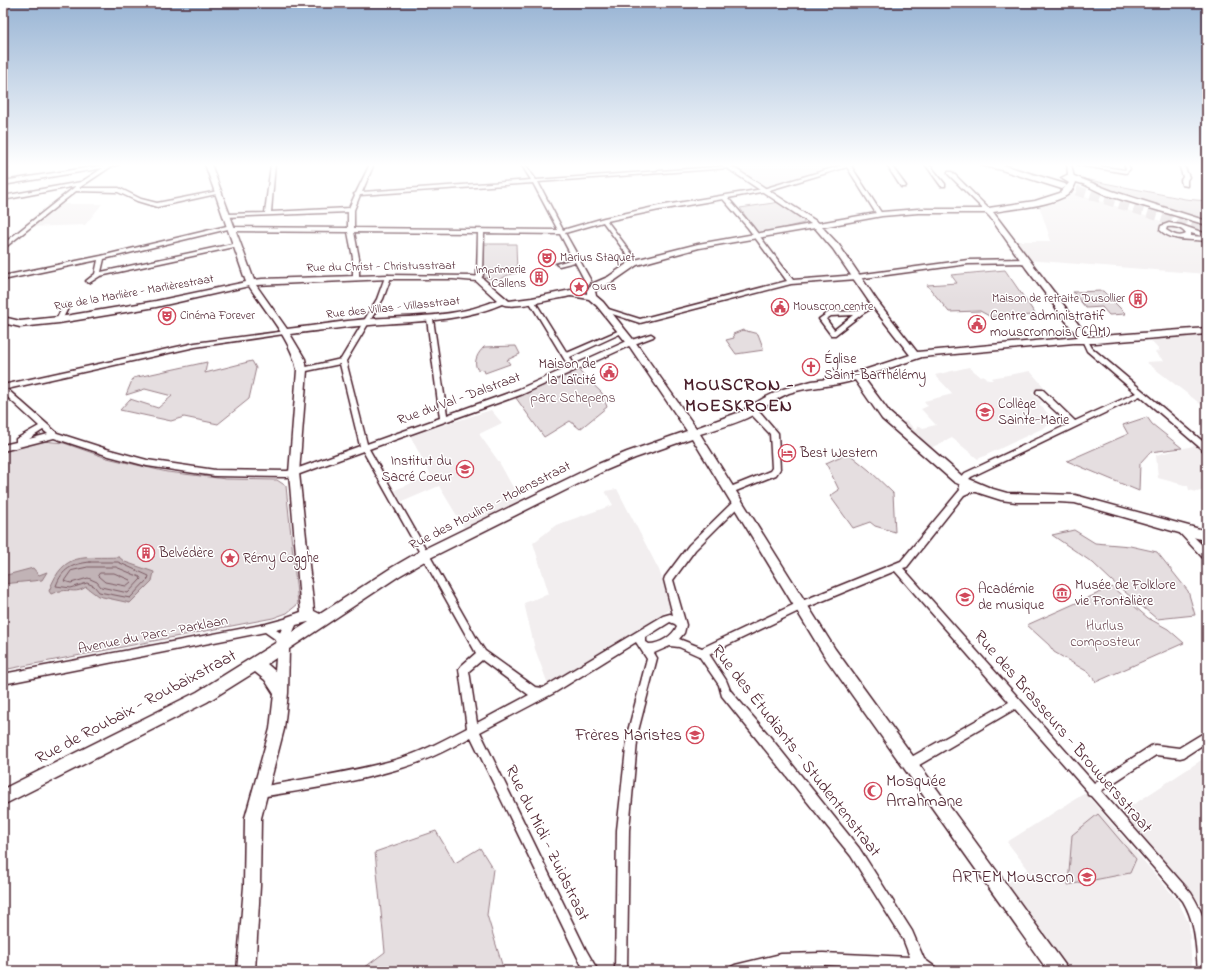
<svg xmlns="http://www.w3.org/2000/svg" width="1210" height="974" viewBox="0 0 1210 974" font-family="'Indie Flower',sans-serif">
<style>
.built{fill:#f2eeef}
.green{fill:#e5dee0;stroke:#987e86}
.water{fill:#c1b3b6;stroke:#91787e}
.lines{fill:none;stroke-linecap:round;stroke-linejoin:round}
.shore{stroke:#7a5a63;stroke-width:1}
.highway-tunnel{stroke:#dbd2d5;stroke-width:10;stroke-dasharray:10 5;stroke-linecap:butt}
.street-casing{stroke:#4a1f2b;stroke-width:3}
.secondary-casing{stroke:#4a1f2b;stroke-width:3}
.highway-casing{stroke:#4a1f2b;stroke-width:3}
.street{fill:#fff;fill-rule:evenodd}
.secondary{fill:#fff;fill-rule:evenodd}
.highway{fill:#fff;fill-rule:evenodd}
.labels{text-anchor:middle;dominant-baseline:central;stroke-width:3;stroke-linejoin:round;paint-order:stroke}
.far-poi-label{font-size:12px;fill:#4a1f2b;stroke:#fff;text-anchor:start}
.far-street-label{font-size:12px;fill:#4a1f2b;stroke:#fff}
.poi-label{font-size:14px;fill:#4a1f2b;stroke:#fff;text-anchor:start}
.park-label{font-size:14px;fill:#714f58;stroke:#fff}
.street-label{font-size:14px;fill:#4a1f2b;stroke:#fff}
.near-street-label{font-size:17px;fill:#4a1f2b;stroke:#fff}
.near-poi-label{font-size:17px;fill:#4a1f2b;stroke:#fff;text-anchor:end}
.district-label{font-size:18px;font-weight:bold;letter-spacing:1px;fill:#4a1f2b;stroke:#fff}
</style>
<rect width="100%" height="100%" fill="#fff"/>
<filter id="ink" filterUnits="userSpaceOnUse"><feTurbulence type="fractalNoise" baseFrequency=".025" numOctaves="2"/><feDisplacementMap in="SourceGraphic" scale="8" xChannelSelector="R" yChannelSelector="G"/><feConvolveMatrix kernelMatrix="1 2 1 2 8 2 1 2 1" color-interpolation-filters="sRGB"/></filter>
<g filter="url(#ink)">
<g class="built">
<polygon points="729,164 839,164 763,187"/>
<polygon points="1072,192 1207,236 1207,274 1027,260 1013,241 1051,241 1039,205 1063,198"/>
<polygon points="59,204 102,204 85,225 28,227"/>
<polygon points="1207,335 1207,409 1146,362 1164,361 1155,352 1160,351 1150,340"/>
<polygon points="969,367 980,376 983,375 988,380 993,380 991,378 1030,371 1045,388 1031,392 1042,403 1039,404 1056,422 978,459 952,438 926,450 897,424 907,421 915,430 917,429 916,427 920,426 923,428 936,425 921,409 928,406 924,401 953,394 935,375"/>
<polygon points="491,410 502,423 479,434 499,462 520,500 465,529 439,486 402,502 395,490 431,475 410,436"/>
<polygon points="1197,445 1207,454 1207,489 1197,492 1189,490 1188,486 1158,478 1156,455"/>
<polygon points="617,489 659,570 672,608 549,687 535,649 524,603 549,594 533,543 556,525 613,505 605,491"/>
<polygon points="1203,759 1207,763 1207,910 1119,814"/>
<polygon points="1085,793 1178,901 1189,924 1192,971 1069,971 1006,884 1028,869 1007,842"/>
</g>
<g class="green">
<polygon points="1084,179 1185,199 1207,201 1207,221 1116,193"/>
<polygon points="780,202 803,218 804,223 758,234 740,208"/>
<polygon points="482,244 516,244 517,273 508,275 497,281 482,276"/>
<polygon points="1005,270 1036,315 991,317 980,311 949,312 927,285 957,283 951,275"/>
<polygon points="1103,291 1126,314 1109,315 1102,307 1086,308 1073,292"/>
<polygon points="743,330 758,334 764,350 736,354 726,340 734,338 733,334"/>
<path d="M516 346 520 354 507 360 510 364 485 373 484 370 477 369C473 361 478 353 484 347Z"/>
<polygon points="252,361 256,368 249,399 218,424 184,417 171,421 120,410 130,399 158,408 172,396 145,389 126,395 133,378 207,362 205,373"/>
<polygon points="578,370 602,393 607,407 580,429 570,421 544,437 516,398"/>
<polygon points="1147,417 1152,424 1182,448 1150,452 1140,463 1139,491 1067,461 1128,434 1123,425"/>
<polygon points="43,441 64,443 107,458 167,472 226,479 277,480 286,486 298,604 287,613 273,618 3,670 3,451"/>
<polygon points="848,453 869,470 893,493 895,532 875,526 870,522 853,528 830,496 839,490 826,463"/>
<polygon points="1074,530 1095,543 1130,546 1157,552 1188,591 1195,615 1157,619 1112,581 1093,563 1052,535"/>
<polygon points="1112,587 1148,618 1168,629 1184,643 1096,682 1088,672 1054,652 1049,645 1027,625"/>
<polygon points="1098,814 1136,859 1130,873 1068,885 1072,835"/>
<polygon points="436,831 455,863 480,848 493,869 487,915 504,971 360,971 385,952 375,852"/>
</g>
<g class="water">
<path d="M119 557 125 562 154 572 152 581 130 603 98 596 86 587C76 594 71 589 61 591 57 591 54 593 51 594L49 591C64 550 83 559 119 557Z"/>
<polygon points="33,568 39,575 47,572 42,580 3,584 3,576"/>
</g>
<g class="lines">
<g class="shore">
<path d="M90 562H118L149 576 148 579 130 598 99 592 94 586 87 583 71 588 56 586C62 569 72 564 90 562Z"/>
<polygon points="88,567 116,567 140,577 141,579 128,593 101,587 97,582 88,578 71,583 64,581 71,571"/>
<polygon points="100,573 114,573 130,580 131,582 126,586 105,582 98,576"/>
</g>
<polyline class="highway-tunnel" points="1062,186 1207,231"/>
<defs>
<g id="street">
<polygon points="7,164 11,164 5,174 3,174 3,169"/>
<polygon points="111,164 120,164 112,166 79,188 119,188 141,199 157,203 218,191 221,193 157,207 137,201 118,192 76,191 3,249 3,244 76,186 3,200 3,196 81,182 103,168 3,185 3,181"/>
<path d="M271 164H275L271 212 349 208 355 195 354 194 356 193 370 164H374L362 192 531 180 521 164H525L536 180 729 166 731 167 729 168 538 182 563 230 604 218 659 206 763 189 846 164H854L851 166 882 214 881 215H877L847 167 766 191 728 198 752 226 793 280 857 275 968 260 1026 259 1029 261 1026 263 968 264 857 279 791 284 640 323 603 311 602 310 605 308 640 319 787 281 748 228 723 199 659 210 607 221 639 263 636 265 634 264 603 222 565 233 579 258 581 260 580 261 591 281 585 288 571 295 569 294V292L581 286 585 281 575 262 559 266 556 264 573 259 560 234 484 233 483 275 480 280 478 281 475 279 477 275 478 233 354 232 359 258V278L356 280 353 278V258L348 232 231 231 228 229 104 259 101 272 237 243 240 245 239 246 100 276 89 283 86 281 95 274 98 260 3 280V276L101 256 231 225 233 227 348 228V212L226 217V215L228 214 265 213ZM533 183 558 230 354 228V210L360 195Z"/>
<polygon points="886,164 890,164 906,186 905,187 901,187"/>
<polygon points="925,164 929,164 945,184 945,186 941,186"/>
<polygon points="981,164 987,164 999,168 997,169 981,165"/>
<polygon points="1067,164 1071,164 1074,178 1070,178 1068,174"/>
<polygon points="1076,164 1085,164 1125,170 1126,169 1124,164 1128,164 1130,169 1126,173 1078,165"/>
<polygon points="1179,164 1183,164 1189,177 1187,180 1187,186 1182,185 1181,180 1183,177"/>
<polygon points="948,172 952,172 989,209 989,211 985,211 948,174"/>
<path d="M1169 223 1181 225 1207 234V241C1192 239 1172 242 1160 230L1161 226ZM1167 227C1175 226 1182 228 1186 234 1179 238 1172 234 1166 230ZM1191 233 1205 237 1191 236Z"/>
<path d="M388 275 391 277 383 299 346 361 367 444 440 418 427 319 428 318H432L433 319 447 415 517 390 569 367 529 301 530 300H534L567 353 620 330H624V332L570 357 574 365 625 342 651 334 654 336 653 337 629 346 523 394 369 449 477 639 485 651 535 687 543 688 663 616 670 614 673 615 664 580 665 577 689 545 735 500H741L742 502 741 504 695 550 673 580 686 625 684 633 679 639 702 648 797 603 901 561 960 490C958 484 961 477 965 473L1069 424 1037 394 1036 392 1037 390H1043L1075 421 1136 393 1087 351 1082 340 1085 338 1087 339 1092 348 1207 445V452L1204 451 1140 396 971 477 969 479 967 487 970 486 983 488 984 490 983 492H971L964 495 907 567 903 568 1094 783 1151 746 1155 745 1179 748 1207 731V742L1184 757 1180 758 1156 755 1101 791 1191 893C1209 921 1207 940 1207 971H1198C1196 946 1196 923 1183 901L1091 796 1088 795 1087 791 1015 709 914 768 910 769 906 768 905 764 906 760 1009 702 895 571 803 609 709 654 726 680 730 690 767 733 859 848 912 931 924 959 935 967 937 971 823 965 781 966 761 971H729L731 967 735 965 781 954 823 953 910 957 903 939 851 856 722 696 719 685 699 656 679 647 670 646 654 653 657 658 638 731 629 830 627 971H615L617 830 628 731 647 659 636 642 554 693 480 732 586 950 598 971H585L578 958 471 737C447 750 422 763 395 770 351 783 305 790 260 797L256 796 255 792 256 788 260 787C305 779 351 772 395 760 420 753 444 740 467 728L459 669 461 666 476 653 363 451 297 475 287 477 215 476 147 466 109 456 54 438 3 451V445L16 442V439L39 426 3 393V385L195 343 286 331 287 332 284 334 195 347 7 389 57 433 110 450 147 460 215 470 287 471 293 470 360 446 340 364 302 372 299 370 302 368 341 359 377 299 385 277ZM43 430 48 434 29 439ZM670 622 675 624 677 626C673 636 660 644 649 644L646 642V637ZM482 660 529 695 477 723 469 671Z"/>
<path d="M875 302 878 304 877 305 862 314 835 335H831L819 319 829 312 859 311ZM853 315 834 330 826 319 831 316Z"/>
<polygon points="66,304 69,306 62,320 59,322 57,321 56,320 63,306"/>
<polygon points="6,320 9,322 5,327 3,328 3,322"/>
<polygon points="752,407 760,412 778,433 780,469 776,475 731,493 728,492 727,490 728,488 770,471 772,468 770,434 749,412 748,410"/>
<polygon points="1180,525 1183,526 1207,550 1207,560 1204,559 1177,530 1176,528 1177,526"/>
<polygon points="292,617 295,618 297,621 295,624 276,630 281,633 288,645 286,648 283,649 280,648 275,639 265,632 3,684 3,674 266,624"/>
</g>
<path id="secondary" d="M205 164H211L254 280 262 279 388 275 471 276 481 277 509 301 532 298 571 290 587 294V290L594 283 608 277 631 261 698 244 811 224 721 164H728L819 223 882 212 918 209H982L1035 201 1060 193 1069 183 1061 178 1069 174 1112 191 1207 221V225L1106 195 1083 184 1076 182C1074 188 1070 194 1064 197 1043 207 1016 208 993 212L1088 337 1207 328V334L1095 343H1074L922 357 863 377 890 413 962 476 993 489 1007 493 1075 495 1207 531V541L1075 503 1058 502H1016L1001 500 979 493 954 482 882 419 855 380C834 387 811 386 789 393 774 399 762 411 747 418 732 425 716 429 700 434L835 649 1065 965 1068 971H1048L825 657 692 438 635 458 604 471 430 558 399 576 289 649 288 693 284 729 261 818 260 886 255 971H237L244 886 245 818 270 729 274 694 265 680 255 672 207 702 3 805V789L197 692 277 642 279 635 287 617 301 612 289 473 297 370C292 341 265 311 249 286L156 307 59 323 20 327 3 323V317L20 321 59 317 156 301 246 282ZM918 213H986L990 217 1026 268 1078 337 917 352 878 302 839 245 822 227 882 216ZM815 228 833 249 872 306 910 355 843 377 812 381 783 389 764 398 740 412 696 428 636 343 603 302 596 296 595 291 600 287 614 281 637 265 699 248ZM388 279H453L476 281 497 300C456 318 412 316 368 319 341 321 314 326 287 329L256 285ZM571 296 589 299 597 306 630 347 687 431 627 452 596 465 422 550 391 568 320 614 314 611 299 473 307 370 305 359 290 334C317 331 343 327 370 325 415 321 460 322 502 304 512 310 558 298 571 296ZM308 622H309L293 632 296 625ZM276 658 275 671 267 664Z"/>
<polygon id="highway" points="987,164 1000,164 1065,184 1067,186 1062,189 1059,188 989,166"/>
</defs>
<use href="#street" class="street-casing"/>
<use href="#secondary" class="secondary-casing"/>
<use href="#highway" class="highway-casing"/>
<use href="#street" class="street"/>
<use href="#secondary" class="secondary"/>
<use href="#highway" class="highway"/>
</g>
</g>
<linearGradient id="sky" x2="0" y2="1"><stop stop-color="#98b4d4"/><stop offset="0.55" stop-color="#fff"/><stop offset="1" stop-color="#fff" stop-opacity="0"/></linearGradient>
<rect width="1210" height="300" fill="url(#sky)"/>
<defs>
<symbol id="theatre-ring" viewBox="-11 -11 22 22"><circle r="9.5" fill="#fff" stroke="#d1495b" stroke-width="1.5"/><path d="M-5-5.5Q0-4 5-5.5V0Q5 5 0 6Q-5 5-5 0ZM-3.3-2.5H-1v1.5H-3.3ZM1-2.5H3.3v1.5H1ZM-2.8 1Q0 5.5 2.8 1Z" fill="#d1495b"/></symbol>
<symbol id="building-ring" viewBox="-11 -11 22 22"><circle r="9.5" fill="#fff" stroke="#d1495b" stroke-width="1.5"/><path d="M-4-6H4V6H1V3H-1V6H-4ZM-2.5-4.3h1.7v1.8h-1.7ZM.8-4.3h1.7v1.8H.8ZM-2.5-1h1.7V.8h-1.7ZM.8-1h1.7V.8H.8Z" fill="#d1495b"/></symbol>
<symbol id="sight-ring" viewBox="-11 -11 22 22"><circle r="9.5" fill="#fff" stroke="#d1495b" stroke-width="1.5"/><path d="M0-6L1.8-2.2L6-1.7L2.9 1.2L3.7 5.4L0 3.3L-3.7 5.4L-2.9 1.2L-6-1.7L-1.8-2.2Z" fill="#d1495b"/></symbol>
<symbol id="civic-ring" viewBox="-11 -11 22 22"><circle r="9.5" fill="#fff" stroke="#d1495b" stroke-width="1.5"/><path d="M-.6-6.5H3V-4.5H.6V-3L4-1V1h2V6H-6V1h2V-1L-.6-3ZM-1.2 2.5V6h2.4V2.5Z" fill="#d1495b"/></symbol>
<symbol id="church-ring" viewBox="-11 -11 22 22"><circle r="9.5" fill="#fff" stroke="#d1495b" stroke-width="1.5"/><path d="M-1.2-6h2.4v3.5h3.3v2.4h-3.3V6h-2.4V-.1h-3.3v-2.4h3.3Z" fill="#d1495b"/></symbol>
<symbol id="school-ring" viewBox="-11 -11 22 22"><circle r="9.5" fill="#fff" stroke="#d1495b" stroke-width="1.5"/><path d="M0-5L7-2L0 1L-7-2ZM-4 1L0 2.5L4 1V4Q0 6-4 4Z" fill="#d1495b"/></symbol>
<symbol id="hotel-ring" viewBox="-11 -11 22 22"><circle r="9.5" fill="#fff" stroke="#d1495b" stroke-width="1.5"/><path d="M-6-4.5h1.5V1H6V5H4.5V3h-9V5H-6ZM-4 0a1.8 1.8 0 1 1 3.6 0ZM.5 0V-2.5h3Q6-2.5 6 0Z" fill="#d1495b"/></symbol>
<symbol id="museum-ring" viewBox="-11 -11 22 22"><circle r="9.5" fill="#fff" stroke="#d1495b" stroke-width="1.5"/><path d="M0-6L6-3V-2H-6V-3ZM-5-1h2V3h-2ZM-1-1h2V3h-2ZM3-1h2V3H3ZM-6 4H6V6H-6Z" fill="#d1495b"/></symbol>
<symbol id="mosque-ring" viewBox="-11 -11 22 22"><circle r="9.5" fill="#fff" stroke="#d1495b" stroke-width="1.5"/><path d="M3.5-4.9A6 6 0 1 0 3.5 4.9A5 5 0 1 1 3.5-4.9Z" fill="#d1495b"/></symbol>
</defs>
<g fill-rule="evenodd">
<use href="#theatre-ring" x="537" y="248" width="20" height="20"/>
<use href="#building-ring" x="529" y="267" width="20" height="20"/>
<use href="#sight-ring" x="569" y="277" width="20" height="20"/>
<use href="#building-ring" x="1128" y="289" width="20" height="20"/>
<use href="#civic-ring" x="770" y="297" width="20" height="20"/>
<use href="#theatre-ring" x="157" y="306" width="20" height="20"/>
<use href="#civic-ring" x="967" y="314" width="20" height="20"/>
<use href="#church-ring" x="801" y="357" width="20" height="20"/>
<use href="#civic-ring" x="599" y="362" width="20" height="20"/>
<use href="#school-ring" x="975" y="402" width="20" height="20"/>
<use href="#hotel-ring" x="777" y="443" width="20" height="20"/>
<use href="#school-ring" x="455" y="459" width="20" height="20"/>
<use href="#building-ring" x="136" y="543" width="20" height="20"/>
<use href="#sight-ring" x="220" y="548" width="20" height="20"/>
<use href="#museum-ring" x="1052" y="583" width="20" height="20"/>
<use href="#school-ring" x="955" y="587" width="20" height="20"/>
<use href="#school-ring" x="685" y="725" width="20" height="20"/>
<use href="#mosque-ring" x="863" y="781" width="20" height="20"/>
<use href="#school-ring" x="1077" y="867" width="20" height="20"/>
</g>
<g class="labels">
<g class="far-poi-label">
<text x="560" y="258">Marius Staquet</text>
<text x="526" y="270" text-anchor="end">Imprimerie<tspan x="526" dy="14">Callens</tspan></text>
<text x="592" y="287">Ours</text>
<text x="1125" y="299" text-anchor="end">Maison de retraite Dusollier</text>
<text x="793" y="307">Mouscron centre</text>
<text x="180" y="316">Cinéma Forever</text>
</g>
<g class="far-street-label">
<text transform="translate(381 267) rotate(-1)">Rue du Christ - Christusstraat</text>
<text transform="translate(134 293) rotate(-10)">Rue de la Marlière - Marlièrestraat</text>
<text transform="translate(393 308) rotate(-6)">Rue des Villas - Villasstraat</text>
</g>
<g class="poi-label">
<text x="990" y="316">Centre administratif<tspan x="990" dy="16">mouscronnois (CAM)</tspan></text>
<text x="824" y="359">Église<tspan x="824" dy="16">Saint-Barthélémy</tspan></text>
<text x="596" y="364" text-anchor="end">Maison de<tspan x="596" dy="16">la Laïcité</tspan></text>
<text x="998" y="404">Collège<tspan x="998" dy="16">Sainte-Marie</tspan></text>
<text x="800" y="453">Best Western</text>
<text x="452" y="461" text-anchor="end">Institut du<tspan x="452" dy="16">Sacré Coeur</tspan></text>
<text x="159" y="553">Belvédère</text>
<text x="243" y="558">Rémy Cogghe</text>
<text x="1075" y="585">Musée de Folklore<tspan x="1075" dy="16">vie Frontalière</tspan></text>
<text x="978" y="589">Académie<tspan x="978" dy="16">de musique</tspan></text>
</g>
<g class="park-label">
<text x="573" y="398">parc Schepens</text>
<text x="1105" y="626">Hurlus<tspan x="1105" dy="16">composteur</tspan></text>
</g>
<g class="street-label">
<text transform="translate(459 399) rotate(-20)">Rue du Val - Dalstraat</text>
<text transform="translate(490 506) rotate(-27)">Rue des Moulins - Molensstraat</text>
<text transform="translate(153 635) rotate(-11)">Avenue du Parc - Parklaan</text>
</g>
<g class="near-street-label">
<text transform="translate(136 707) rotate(-28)">Rue de Roubaix - Roubaixstraat</text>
<text transform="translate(1063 732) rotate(49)">Rue des Brasseurs - Brouwersstraat</text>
<text transform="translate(796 751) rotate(52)">Rue des Étudiants - Studentenstraat</text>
<text transform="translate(547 843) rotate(64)">Rue du Midi - Zuidstraat</text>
</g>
<g class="near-poi-label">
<text x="682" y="735">Frères Maristes</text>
<text x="886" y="781" text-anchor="start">Mosquée<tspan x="886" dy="20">Arrahmane</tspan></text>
<text x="1074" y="877">ARTEM Mouscron</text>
</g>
<g class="district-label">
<text x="739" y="386">MOUSCRON -<tspan x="739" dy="21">MOESKROEN</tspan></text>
</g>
</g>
<rect width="1210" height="974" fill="none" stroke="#fff" stroke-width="16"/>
<rect x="8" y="8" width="1194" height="958" fill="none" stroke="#4a1f2b" stroke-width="1.5" filter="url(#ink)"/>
</svg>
